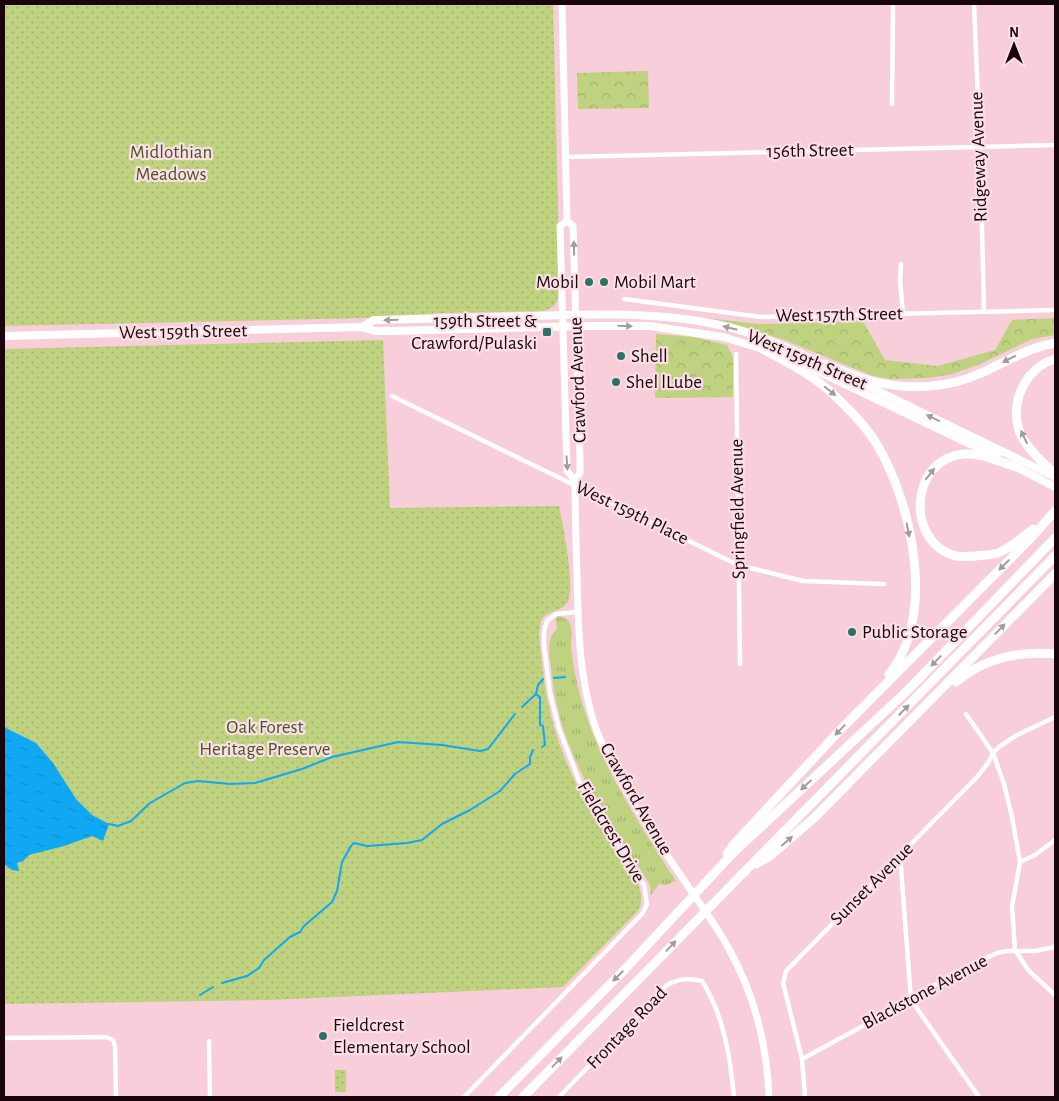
<svg xmlns="http://www.w3.org/2000/svg" width="1059" height="1101" viewBox="0 0 1059 1101" font-family="'Alegreya Sans',sans-serif">
<style>
.grass{fill:url(#grass-tufts)}
.forest{fill:url(#forest-crowns)}
.park{fill:url(#park-dots)}
.water{fill:url(#water-ripples)}
.lines{fill:none;stroke-linecap:round;stroke-linejoin:round}
.stream{stroke:#10a8f3;stroke-width:2}
.street{stroke:#fff;stroke-width:4.5}
.secondary{stroke:#fff;stroke-width:7}
.primary{stroke:#fff;stroke-width:8}
.highway{stroke:#fff;stroke-width:9}
.oneway{fill:#a39b9e}
.poi-dot{fill:#2d7266;stroke:#fbdfe7;stroke-width:2}
.labels{text-anchor:middle;dominant-baseline:central;stroke-width:4.5;stroke-linejoin:round;paint-order:stroke}
.street-label{font-size:19px;fill:#1a050c;stroke:#fbdfe7}
.park-label{font-size:19px;fill:#4a5523;stroke:#fbdfe7}
.poi-label{font-size:19px;fill:#1a050c;stroke:#fbdfe7;text-anchor:start}
</style>
<defs>
<pattern id="grass-tufts" width="24" height="20" patternUnits="userSpaceOnUse" patternTransform="scale(1.25)"><rect width="24" height="20" fill="#bed280"/><path d="M3 7l-1-3M5 7V3M7 7l1-3M15 17l-1-3M17 17v-4M19 17l1-3" fill="none" stroke="#a3b36d"/></pattern>
<pattern id="forest-crowns" width="20" height="18" patternUnits="userSpaceOnUse" patternTransform="scale(1.25)"><rect width="20" height="18" fill="#bed280"/><path d="M2 6a3 3 0 1 1 6 0M12 15a3 3 0 1 1 6 0" fill="none" stroke="#a3b36d"/></pattern>
<pattern id="park-dots" width="8" height="8" patternUnits="userSpaceOnUse" patternTransform="scale(1.25)"><rect width="8" height="8" fill="#bed280"/><path d="M2 2h.1M6 6h.1" fill="none" stroke="#a3b36d" stroke-width="1.8" stroke-linecap="round"/></pattern>
<pattern id="water-ripples" width="26" height="14" patternUnits="userSpaceOnUse" patternTransform="scale(1.25)"><rect width="26" height="14" fill="#10a8f3"/><path d="M2 4q2-2 4 0t4 0M15 11q2-2 4 0t4 0" fill="none" stroke="#0f8fcf"/></pattern>
</defs>
<rect width="100%" height="100%" fill="#f7ced9"/>
<path class="grass" d="M558 616C563 617 569 619 570 624 573 631 571 640 571 647 573 664 576 682 581 699 600 766 639 823 676 881L666 885 659 884 651 895 650 885 646 878C601 810 559 753 551 668 550 655 545 639 557 629L556 619Z"/>
<g class="forest">
<polygon points="648,71 649,108 578,109 577,73"/>
<polygon points="705,318 759,324 863,321 885,360 938,366 995,350 1012,320 1055,318 1055,335 1032,339 978,365 952,374 928,378 891,379 873,376 782,339"/>
<polygon points="656,334 693,337 727,345 733,357 733,397 655,398"/>
</g>
<g class="park">
<path d="M4 4H553L560 290C558 302 555 308 543 311L443 313 364 318 4 326Z"/>
<path d="M383 340 390 508 559 506C563 524 576 591 567 603 559 614 542 609 540 626 538 638 541 651 542 663 546 704 557 746 576 783 593 817 616 848 636 879 641 891 644 900 638 911L563 987 269 1000 4 1004V349Z"/>
<rect x="335" y="1070" width="11" height="22"/>
</g>
<polygon class="water" points="4,727 36,743 53,763 76,799 92,815 109,824 103,841 92,836 64,846 29,855 23,861 17,863 19,871 12,870 4,864"/>
<g class="lines">
<g class="stream">
<polyline points="554,678 565,677"/>
<polyline points="536,694 540,697 540,725 543,726 545,745 542,747"/>
<polyline points="522,707 536,694 538,685 543,679"/>
<polyline points="109,824 118,826 131,821 150,803 185,783 198,781 230,784 255,783 302,769 332,757 398,742 442,745 480,751 488,749 515,714"/>
<polyline points="222,983 247,976 259,968 264,960 290,937 300,932 304,926 332,902 337,891 342,862 351,846 354,843 367,846 381,845 407,843 422,840 442,824 470,810 500,791 515,774 530,764 530,757 533,750"/>
<polyline points="200,995 213,987"/>
</g>
<g class="street">
<polyline points="974,4 980,147 984,311"/>
<polyline points="892,104 893,4"/>
<polyline points="566,157 1055,145"/>
<polyline points="901,264 900,281 903,313"/>
<polyline points="624,299 761,317 1055,310"/>
<polyline points="736,354 740,664"/>
<polyline points="392,396 738,565 803,581 884,584"/>
<polyline points="966,714 993,753 1004,784 1012,817 1020,862 1012,906 1015,950 1029,971 1055,995"/>
<polyline points="900,855 911,1000 979,1097"/>
<polyline points="1020,862 1035,855 1055,840"/>
<polyline points="4,1038 106,1037 113,1040 115,1046 116,1097"/>
<polyline points="209,1041 210,1097"/>
<polyline points="802,1059 911,1000 954,973 997,953 1007,951 1035,951 1055,947"/>
<polyline points="464,1097 642,914 647,904 644,885 580,783 559,729 550,693 544,646 544,631 547,621 556,614 578,612"/>
<path d="M559 1097 667 985C680 978 688 978 702 981 724 1016 730 1056 734 1097"/>
<polyline points="805,1097 802,1059 783,983 786,971 977,777 988,763 993,753 1000,746 1017,735 1055,717"/>
</g>
<g class="secondary">
<polyline points="562,4 567,221 573,226 580,462 580,473 575,480"/>
<path d="M567 221 560 226 567 471 575 480C575 511 576 543 577 574 578 629 579 688 600 739 621 787 651 832 681 876 697 900 715 923 729 949 754 994 767 1046 769 1097"/>
</g>
<g class="primary">
<path d="M362 327 374 320C426 319 478 317 529 316 596 314 663 311 729 327 763 336 795 351 827 366"/>
<polyline points="4,336 362,327 375,331 390,331 583,326 650,326 723,337 786,356 997,457"/>
<polyline points="853,379 1055,477"/>
<polyline points="1012,465 1055,487"/>
</g>
<g class="highway">
<path d="M759 347C784 361 812 374 833 394 848 408 865 425 876 443 912 502 937 616 889 674"/>
<path d="M1055 359C1023 368 1006 410 1023 439 1032 453 1043 463 1055 474"/>
<path d="M824 364C840 369 855 377 871 381 907 390 947 389 981 373 1006 362 1027 348 1055 343"/>
<path d="M1016 467C1000 462 982 453 964 454 908 459 906 544 956 556 962 557 970 556 975 556 983 555 991 555 998 553 1011 548 1023 537 1033 529"/>
<path d="M956 682C984 658 1019 651 1055 654"/>
<polyline points="727,854 734,844 841,729 1030,539 1055,511"/>
<polyline points="756,864 770,856 815,817 1055,574"/>
<polyline points="499,1097 626,968 733,853 908,690 1055,538"/>
<polyline points="523,1097 1055,556"/>
</g>
</g>
<defs><path id="oneway-solid" d="M-6-.8H1V-3.2L6.5 0L1 3.2V.8H-6Z" transform="scale(1.25)"/></defs>
<g class="oneway">
<use href="#oneway-solid" transform="translate(574 248) rotate(-91)"/>
<use href="#oneway-solid" transform="translate(391 320) rotate(178)"/>
<use href="#oneway-solid" transform="translate(625 326) rotate(1)"/>
<use href="#oneway-solid" transform="translate(730 328) rotate(-166)"/>
<use href="#oneway-solid" transform="translate(1009 359) rotate(153)"/>
<use href="#oneway-solid" transform="translate(830 391) rotate(39)"/>
<use href="#oneway-solid" transform="translate(933 418) rotate(-154)"/>
<use href="#oneway-solid" transform="translate(1024 437) rotate(-116)"/>
<use href="#oneway-solid" transform="translate(567 463) rotate(86)"/>
<use href="#oneway-solid" transform="translate(930 474) rotate(-52)"/>
<use href="#oneway-solid" transform="translate(908 530) rotate(79)"/>
<use href="#oneway-solid" transform="translate(1004 565) rotate(135)"/>
<use href="#oneway-solid" transform="translate(1000 629) rotate(-46)"/>
<use href="#oneway-solid" transform="translate(936 661) rotate(134)"/>
<use href="#oneway-solid" transform="translate(904 710) rotate(-45)"/>
<use href="#oneway-solid" transform="translate(840 730) rotate(134)"/>
<use href="#oneway-solid" transform="translate(806 785) rotate(137)"/>
<use href="#oneway-solid" transform="translate(787 841) rotate(-41)"/>
<use href="#oneway-solid" transform="translate(671 946) rotate(-46)"/>
<use href="#oneway-solid" transform="translate(618 976) rotate(135)"/>
<use href="#oneway-solid" transform="translate(557 1062) rotate(-46)"/>
</g>
<g class="poi-dot">
<circle cx="589" cy="282" r="5"/>
<circle cx="604" cy="282" r="5"/>
<rect x="542" y="327" width="10" height="10" rx="2.5"/>
<circle cx="621" cy="356" r="5"/>
<circle cx="616" cy="382" r="5"/>
<circle cx="852" cy="632" r="5"/>
<circle cx="323" cy="1036" r="5"/>
</g>
<g class="labels">
<g class="street-label">
<text transform="translate(810 151) rotate(-1)">156th Street</text>
<text transform="translate(979 157) rotate(-92)">Ridgeway Avenue</text>
<text transform="translate(839 315) rotate(-1)">West 157th Street</text>
<text transform="translate(183 332) rotate(-1)">West 159th Street</text>
<text transform="translate(807 360) rotate(23)">West 159th Street</text>
<text transform="translate(578 380) rotate(-92)">Crawford Avenue</text>
<text transform="translate(738 509) rotate(-91)">Springfield Avenue</text>
<text transform="translate(632 513) rotate(26)">West 159th Place</text>
<text transform="translate(636 799) rotate(60)">Crawford Avenue</text>
<text transform="translate(611 832) rotate(59)">Fieldcrest Drive</text>
<text transform="translate(872 884) rotate(-45)">Sunset Avenue</text>
<text transform="translate(925 992) rotate(-28)">Blackstone Avenue</text>
<text transform="translate(627 1028) rotate(-46)">Frontage Road</text>
</g>
<g class="park-label">
<text x="171" y="152">Midlothian<tspan x="171" dy="22">Meadows</tspan></text>
<text x="265" y="727">Oak Forest<tspan x="265" dy="22">Heritage Preserve</tspan></text>
</g>
<g class="poi-label">
<text x="579" y="282" text-anchor="end">Mobil</text>
<text x="614" y="282">Mobil Mart</text>
<text x="537" y="321" text-anchor="end">159th Street &amp;<tspan x="537" dy="22">Crawford/Pulaski</tspan></text>
<text x="631" y="356">Shell</text>
<text x="626" y="382">Shel lLube</text>
<text x="862" y="632">Public Storage</text>
<text x="333" y="1025">Fieldcrest<tspan x="333" dy="22">Elementary School</tspan></text>
</g>
</g>
<rect width="1059" height="1101" fill="none" stroke="#1a050c" stroke-width="10"/>
<g transform="translate(1014 45)" stroke="#fbdfe7" stroke-width="4" paint-order="stroke">
<path d="M0-4L9 19L0 12L-9 19Z" fill="#1a050c"/>
<text y="-8" font-size="14" font-weight="bold" text-anchor="middle" fill="#1a050c">N</text>
</g>
</svg>
